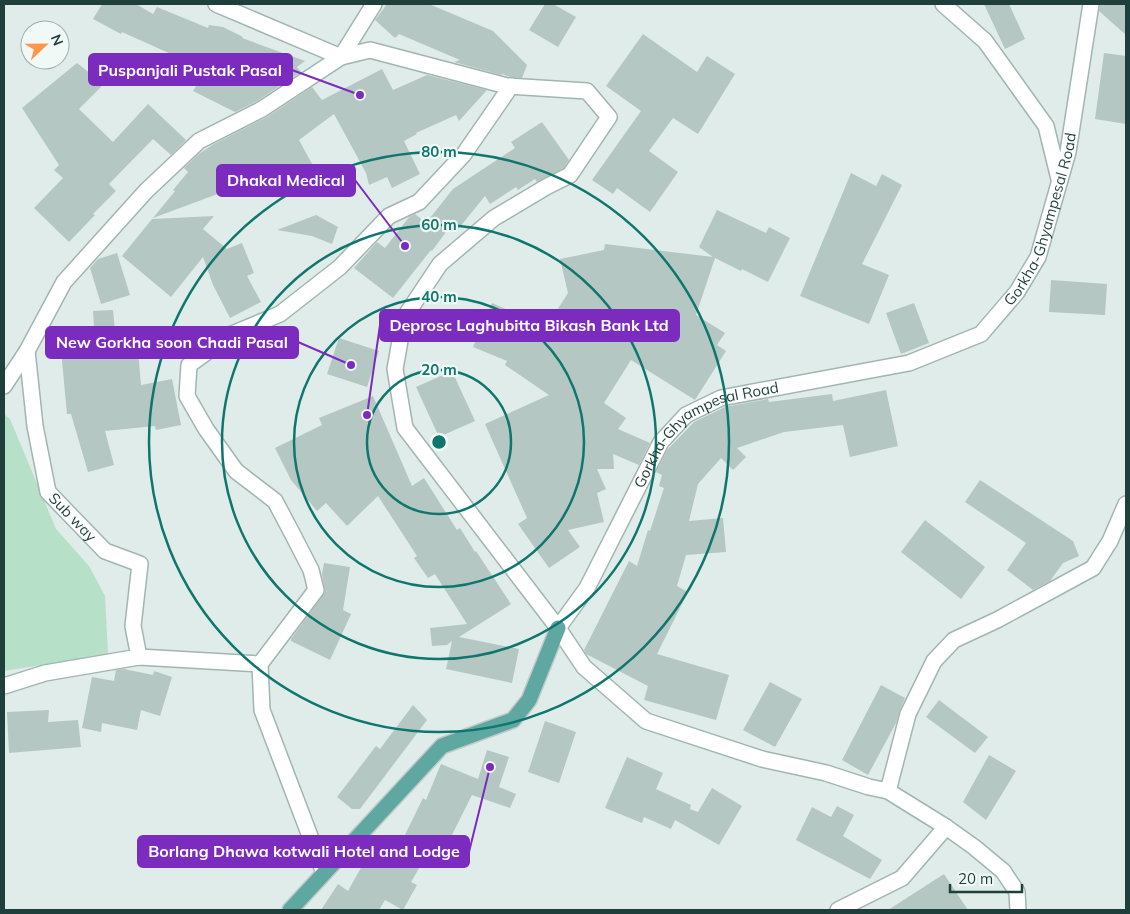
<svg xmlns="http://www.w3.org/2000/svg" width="1130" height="914" font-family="Mulish,sans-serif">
<rect width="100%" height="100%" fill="#e0ece9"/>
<path fill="#b6e0c8" d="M4 414 10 419 56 529 89 566 105 596 108 653 104 655 4 671Z"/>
<path fill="#b5c7c2" d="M102 4H136L153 14 157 7 208 28 209 25 223 27 243 37 242 38 305 61 297 67 301 72 257 101 235 112 193 91 198 83 167 69V61L171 54 122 32 121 34 93 19Z
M387 4H429L493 31 527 65 522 78 510 77 502 74 501 75 454 62 460 60 399 34 395 38 375 20Z
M545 4H553L576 17 558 47 529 30Z
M984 4H1009L1025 39 1005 49Z
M1100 4H1126V35L1099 11Z
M643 34 697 72 707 56 735 74 698 134 673 118 649 151 678 172 650 212 617 188 613 194 592 180 641 111 606 86Z
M1104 53 1126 56V124L1095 119Z
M77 63 104 84 79 109 113 142 148 104 186 140 171 155 153 139 109 184 116 191 93 214 95 215 69 242 34 208 63 178 54 170 59 165 22 108Z
M382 69 393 90 427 75 487 90 459 121 456 115 416 133 417 134 404 141 420 174 392 188 387 177 369 185 366 173 334 114 299 140 323 184 287 193 277 172 153 218 175 191 173 190 188 172 184 168 200 153 214 144 267 117 312 87 322 100Z
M542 122 569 160 564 168 537 182 535 179 518 190 516 187 490 204 485 196 455 233 449 228 432 251 431 250 393 298 354 268 377 242 385 248 409 217 415 214 426 223 453 189 515 148 511 142Z
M851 173 876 186 882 174 902 185 862 264 889 275 869 324 800 296Z
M717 210 766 233 769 227 790 238 768 282 742 269 741 271 715 258 696 315 725 333 717 345 726 351 695 400 631 360 604 403 626 418 618 429 650 443 639 465 613 454 614 469H597L606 489 597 493 604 522 568 530 580 547 549 568 518 524 527 518 485 424 549 395 505 365 507 361 473 347 492 303 533 321 538 315 549 323 568 293 560 259 604 250 605 244 713 257 699 247Z
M316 215 338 227 332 244 312 236 277 230Z
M214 216 203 229 227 249 242 243 254 273 247 276 261 302 230 318 213 285 203 257 171 297 122 256 152 219Z
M117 253 130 295 101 304 90 268 98 259Z
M1051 280 1107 284 1105 315 1049 312Z
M914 303 929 343 901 354 886 313Z
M113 310 117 353 138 351 141 385 172 379 181 425 156 430 155 426 105 431 114 465 88 472 71 414H67L59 329 94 327 93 311Z
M339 338 379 351 367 387 327 374Z
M452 371 475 421 439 437 416 387Z
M886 390 898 446 850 457 843 425 784 432 737 448 746 457 733 470 721 458 698 484 689 521 723 518 726 552 686 555 677 586 688 592 657 654 729 675 716 720 644 700 648 686 586 654 584 650 629 561 637 566 648 530 650 531 664 488 659 486 662 475 656 472 667 450 694 422 725 407 768 399 769 402 832 394 833 401Z
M373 396 412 486 424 478 457 530 460 528 475 552 476 551 511 604 459 637 519 649 512 683 446 669 452 641 447 645 432 646 430 628 467 624 435 574 428 578 414 558 417 556 378 496 347 526 326 503 317 511 291 480 275 448 322 425 319 418Z
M980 480 1073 541 1079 556 1063 563 1050 581 1033 590 1007 570 1026 543 965 502Z
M925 520 985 567 961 599 901 552Z
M324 563 350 567 343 610 351 614 330 660 291 641V639L325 592 322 574Z
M124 669 153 675 154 671 172 677 160 716 141 710 137 730 102 723 101 732 82 728 92 677 114 681 116 670Z
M770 682 802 699 775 747 743 730Z
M881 685 905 698 900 710 896 723 868 775 842 760Z
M939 700 988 737 975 753 926 717Z
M413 705 427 720 360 809H352L337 797 376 746 380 749Z
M49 710 48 722 78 720 81 747 9 753 7 712Z
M545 721 576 732 559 783 528 772Z
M487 750 509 757 499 787 516 794 510 808 472 795 447 845 436 839 411 882 417 885 403 910 385 900 379 910H321L338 884 348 891 367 857 370 859 382 837 399 847 423 798 426 800 441 764 478 779Z
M989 755 1016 771 986 820 963 802Z
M627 757 663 773 656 789 691 805 690 809 698 812 712 788 742 806 719 845 675 820 671 829 644 817 642 823 605 808Z
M837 806 854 815 843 836 882 860 870 879 796 840 812 807 831 817Z
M944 874 968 910H888Z"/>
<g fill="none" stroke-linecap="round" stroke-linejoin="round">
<defs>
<g id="minor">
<path d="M216 4 341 57 370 50 507 86 587 91 609 117 570 175 546 187 494 218 440 264 404 318 395 369 405 428 558 628 584 667 646 721 762 759 826 773 869 787 888 791 908 714 934 661 954 640 997 620 1093 568 1110 541 1126 504"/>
<path d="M943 4 985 41 1046 126 1059 179"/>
<path id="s1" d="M27 351 35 426 48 492 105 551 140 564 133 626 139 657"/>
<path d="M4 386 27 351 64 282 146 191 199 141 262 109 341 57 374 4"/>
<path id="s2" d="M558 628 587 588 661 442 686 415 721 398 909 363 981 334 1017 292 1038 257 1068 152 1091 4"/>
<path d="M4 686 45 673 139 657 260 664"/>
<path d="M888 791 946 827 974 847 1003 871 1017 892 1018 910"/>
<path d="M324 873 262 710 260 664 316 590 311 570 293 535 275 501 236 471 206 429 187 396 189 365 232 334 280 314 340 267 389 216 419 202 464 154 511 86"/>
<path d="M838 910 902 878 946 827"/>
</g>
<path id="major" d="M290 910 442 746 513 720 529 700 558 628"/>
</defs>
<use href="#minor" stroke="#a2b5b1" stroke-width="18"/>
<use href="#major" stroke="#c0c9c8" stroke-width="18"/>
<use href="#minor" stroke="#fff" stroke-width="15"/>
<use href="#major" stroke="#5fa7a1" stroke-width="15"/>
</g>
<g fill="none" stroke="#0f766e" stroke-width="2.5">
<circle cx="439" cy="442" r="72"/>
<circle cx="439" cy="442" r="145"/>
<circle cx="439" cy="442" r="217"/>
<circle cx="439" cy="442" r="290"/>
</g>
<g text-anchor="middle" stroke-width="4.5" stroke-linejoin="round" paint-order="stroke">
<g font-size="15" fill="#1e3f3b" stroke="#f0f9f6">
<text dy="5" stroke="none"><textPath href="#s2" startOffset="690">Gorkha-Ghyampesal Road</textPath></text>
<text dy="5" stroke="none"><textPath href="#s2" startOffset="255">Gorkha-Ghyampesal Road</textPath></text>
<text dy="5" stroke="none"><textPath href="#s1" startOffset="178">Sub way</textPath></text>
</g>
</g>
<circle cx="439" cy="442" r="8" fill="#0f766e" stroke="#f0f9f6" stroke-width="2.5"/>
<g font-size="15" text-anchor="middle" font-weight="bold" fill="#0f766e" stroke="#f0f9f6" stroke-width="4.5" stroke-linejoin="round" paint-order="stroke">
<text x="439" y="157">80 m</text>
<text x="439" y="230">60 m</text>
<text x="439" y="302">40 m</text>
<text x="439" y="375">20 m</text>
</g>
<path fill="none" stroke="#7b2cbf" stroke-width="2" d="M360 95L292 70M405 246L355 180M367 415L380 325M351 365L298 342M490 767L469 852"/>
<g fill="#7b2cbf" stroke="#f0f9f6" stroke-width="2">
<circle cx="360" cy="95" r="5"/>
<circle cx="405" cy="246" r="5"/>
<circle cx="367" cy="415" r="5"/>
<circle cx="351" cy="365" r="5"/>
<circle cx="490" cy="767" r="5"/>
</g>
<g fill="#7b2cbf" stroke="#7b2cbf" stroke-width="2">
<rect x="89" y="54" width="203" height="31" rx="5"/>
<rect x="217" y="165" width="138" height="31" rx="5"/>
<rect x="380" y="310" width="299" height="31" rx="5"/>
<rect x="46" y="327" width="252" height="31" rx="5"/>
<rect x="138" y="836" width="331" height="31" rx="5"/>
</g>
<g font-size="16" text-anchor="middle" font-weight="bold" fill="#fff">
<text x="190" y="76">Puspanjali Pustak Pasal</text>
<text x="286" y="186">Dhakal Medical</text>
<text x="529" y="331">Deprosc Laghubitta Bikash Bank Ltd</text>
<text x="172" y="348">New Gorkha soon Chadi Pasal</text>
<text x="304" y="857">Borlang Dhawa kotwali Hotel and Lodge</text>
</g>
<rect width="1130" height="914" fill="none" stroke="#1e3f3b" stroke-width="10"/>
<g transform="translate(45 45) rotate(68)"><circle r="24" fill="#f0f9f6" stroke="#9cafab"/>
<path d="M0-4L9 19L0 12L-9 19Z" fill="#ff964b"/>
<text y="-8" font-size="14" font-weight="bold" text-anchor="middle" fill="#1e3f3b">N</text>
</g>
<path d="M950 884v8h72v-8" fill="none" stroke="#1e3f3b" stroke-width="2.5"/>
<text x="958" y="884" font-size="15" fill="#1e3f3b" stroke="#f0f9f6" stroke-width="4" paint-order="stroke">20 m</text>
</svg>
